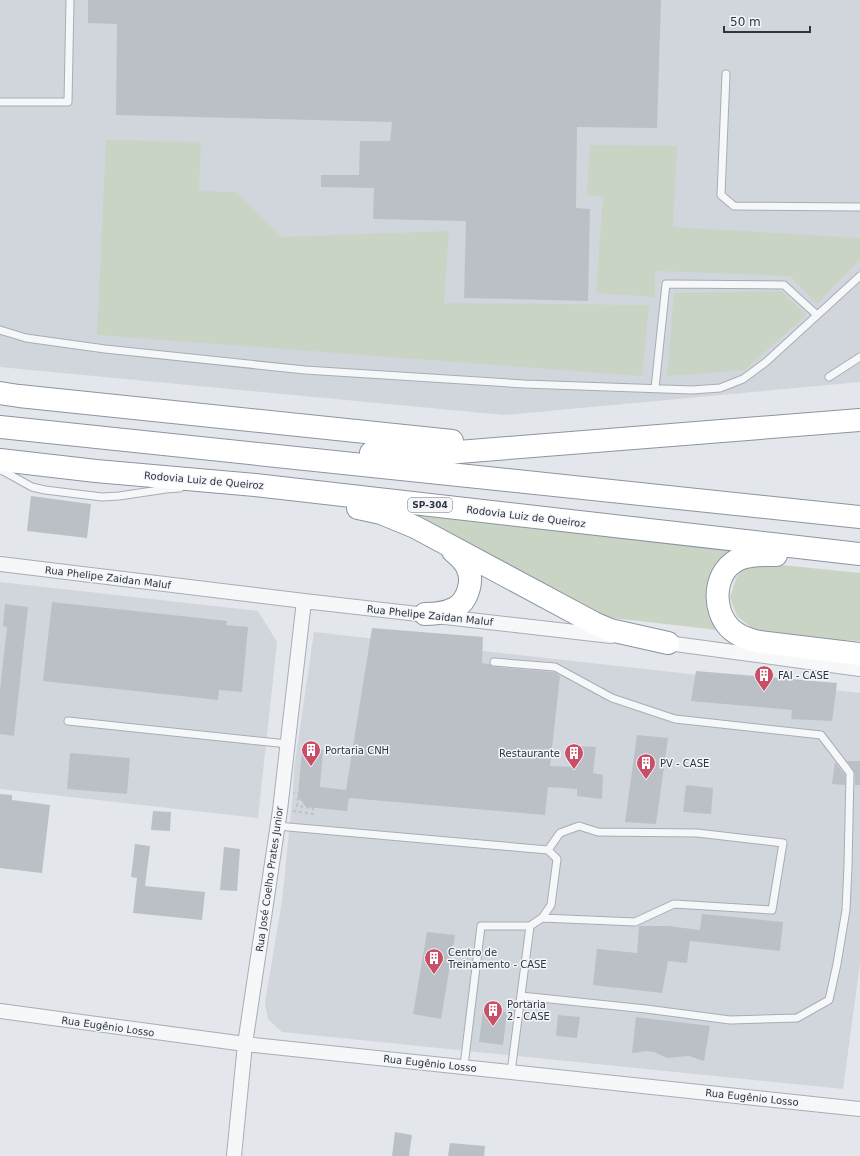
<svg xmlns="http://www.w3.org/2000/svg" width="860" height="1156" font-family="'DejaVu Sans',sans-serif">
<rect width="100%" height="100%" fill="#e3e6eb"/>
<path fill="#d1d6dc" d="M0 0H860V382L504 415 0 367Z
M0 582 258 611 277 642 258 818 0 789Z
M314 632 860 693V963L843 1089 282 1032 268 1019 265 1003 282 901 293 793 294 769Z"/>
<path fill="#c9d4c5" d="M106 140 201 142 199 191 235 192 282 237 449 231 444 303 649 305 642 376 97 335Z
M590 145 677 146 673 227 860 238V259L817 304 790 276 655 271V297L596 293 603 197 587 195Z
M781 291 806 315 745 370 667 376 674 293Z
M402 511 745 552 727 563V631L604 617Z
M761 563 860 573V641L809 638 754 630 737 616 730 598 736 578 743 568Z"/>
<path fill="#bbc0c7" d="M88 0H661L657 128 577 127 576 208 590 209 588 301 464 298 466 221 373 219 374 188 321 187V175H359L360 141H390L392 122 116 115 117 24 88 23Z
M31 496 91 504 87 538 27 531Z
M52 602 227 621 226 625 248 627 242 692 219 690 218 700 43 681Z
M5 604 28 607 14 736 0 734V690L7 627 3 626Z
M372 628 483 637 482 663 489 664 494 667 554 672 560 676 550 766 573 767 575 746 596 747 593 773 603 775 602 799 577 796V789L548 787 545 815 349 798 347 811 306 807 298 797 302 748 323 750 320 787 346 790Z
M696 671 837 683 832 721 791 719 792 710 691 701Z
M637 735 668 738 656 824 625 822Z
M70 753 130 758 127 794 67 789Z
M847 761H860V785H855V773Z
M835 762 845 775V785L832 784Z
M686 785 713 788 711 814 683 812Z
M0 794 12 795V800L50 805 42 873 0 868Z
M153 811 171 812 170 831 151 830Z
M135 844 150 846 145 886 205 892 202 920 133 913 137 878 131 877Z
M224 847 240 849 237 891 220 890Z
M702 914 783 922 780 951 690 941 687 963 668 961 662 993 593 985 597 949 637 953 639 926H668L700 930Z
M427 932 455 935 441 1019 413 1014Z
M483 1009 507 1012 503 1045 479 1042Z
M558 1015 580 1017 577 1038 556 1036Z
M636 1017 710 1026 704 1061 689 1056 667 1058 654 1052 646 1051 632 1053Z
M395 1132 412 1135 409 1156H392Z
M450 1143 485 1146 484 1156H448Z"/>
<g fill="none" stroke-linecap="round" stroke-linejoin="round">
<defs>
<path id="lane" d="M726 74 721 195 734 206 860 207
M0 102H68L70 0
M0 330 26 338 105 349 305 370 524 384 692 390 720 388 743 379 766 362 860 276
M829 377 860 357
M655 388 666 284 784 285 817 315
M0 470 5 472 32 487 45 490 102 497 119 496 166 489 180 488
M494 662 555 667 612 698 675 719 821 735 850 773 848 866 846 910 837 964 829 1000 797 1018 730 1020 646 1009 521 996
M68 721 288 744
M277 826 548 850 557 859 551 905 542 918
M530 926 542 918 635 922 674 904 772 910 783 843 697 833 598 832 579 826 560 833 548 850
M464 1066 481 926H530L511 1072"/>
<path id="street" d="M0 564 304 601 611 636
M660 642 860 669
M0 1011 245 1044 860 1109
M234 1156 245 1044 280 810 304 601"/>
<path id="highway" d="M0 393 19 396 452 441
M0 427 860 517
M371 453H446L860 420
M0 460 96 471 255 485 860 554
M358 508 381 513 415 527 594 623 610 630 668 643
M776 555C764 555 753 554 742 558 713 568 710 611 732 630 740 637 750 640 760 642L860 654
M425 614C434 614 446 613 455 608 468 601 474 580 467 567 464 560 458 556 453 551"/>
</defs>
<use href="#lane" stroke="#a8adb5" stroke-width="9"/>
<use href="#street" stroke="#a8adb5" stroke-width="16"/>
<use href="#highway" stroke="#8b95a1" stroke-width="24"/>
<path stroke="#bdc1c6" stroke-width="2" stroke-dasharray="3 3" stroke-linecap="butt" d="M293 811 313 814V808L297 806 299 793H293"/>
<use href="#lane" stroke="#f6f7f9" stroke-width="7"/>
<use href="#street" stroke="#f6f7f9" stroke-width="14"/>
<use href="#highway" stroke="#fff" stroke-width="22"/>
</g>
<defs>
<symbol id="building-pin" viewBox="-11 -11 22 30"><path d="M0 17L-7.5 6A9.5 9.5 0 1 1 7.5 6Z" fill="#c84f66" stroke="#f3f5f8"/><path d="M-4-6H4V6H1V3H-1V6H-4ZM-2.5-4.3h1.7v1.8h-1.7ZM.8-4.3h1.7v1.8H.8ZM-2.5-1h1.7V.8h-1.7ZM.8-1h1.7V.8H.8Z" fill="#fff"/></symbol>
</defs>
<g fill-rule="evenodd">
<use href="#building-pin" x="753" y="664" width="22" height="30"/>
<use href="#building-pin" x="300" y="739" width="22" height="30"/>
<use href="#building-pin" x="563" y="742" width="22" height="30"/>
<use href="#building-pin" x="635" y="752" width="22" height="30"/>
<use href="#building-pin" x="423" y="947" width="22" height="30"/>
<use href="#building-pin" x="482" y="999" width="22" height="30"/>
</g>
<g text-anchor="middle" stroke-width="3" stroke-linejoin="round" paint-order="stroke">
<rect fill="#f3f5f8" stroke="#686f79" stroke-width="1" x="408" y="498" width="44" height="14" rx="3"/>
<g font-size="9" font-weight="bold" fill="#2c3542">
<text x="430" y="508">SP-304</text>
</g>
<g font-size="10" fill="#2c3542" stroke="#f3f5f8">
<text transform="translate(204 480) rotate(5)" y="4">Rodovia Luiz de Queiroz</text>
<text transform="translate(526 516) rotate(7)" y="4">Rodovia Luiz de Queiroz</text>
<text transform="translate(108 577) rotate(7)" y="4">Rua Phelipe Zaidan Maluf</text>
<text transform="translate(430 615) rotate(6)" y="4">Rua Phelipe Zaidan Maluf</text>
<text transform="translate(269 879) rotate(-82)" y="4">Rua José Coelho Prates Junior</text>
<text transform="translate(108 1026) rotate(8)" y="4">Rua Eugênio Losso</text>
<text transform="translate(430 1063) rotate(6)" y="4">Rua Eugênio Losso</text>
<text transform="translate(752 1097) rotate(6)" y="4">Rua Eugênio Losso</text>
</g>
<g font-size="10" fill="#2c3542" stroke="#f3f5f8" text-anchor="start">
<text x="778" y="679">FAI - CASE</text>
<text x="325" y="754">Portaria CNH</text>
<text x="560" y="757" text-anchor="end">Restaurante</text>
<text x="660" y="767">PV - CASE</text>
<text x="448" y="956">Centro de<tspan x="448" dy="12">Treinamento - CASE</tspan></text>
<text x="507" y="1008">Portaria<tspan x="507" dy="12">2 - CASE</tspan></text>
</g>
</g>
<path d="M724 26v6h86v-6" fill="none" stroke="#2c3542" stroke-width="2"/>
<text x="730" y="26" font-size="12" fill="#2c3542" stroke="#f3f5f8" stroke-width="3" paint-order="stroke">50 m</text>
</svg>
